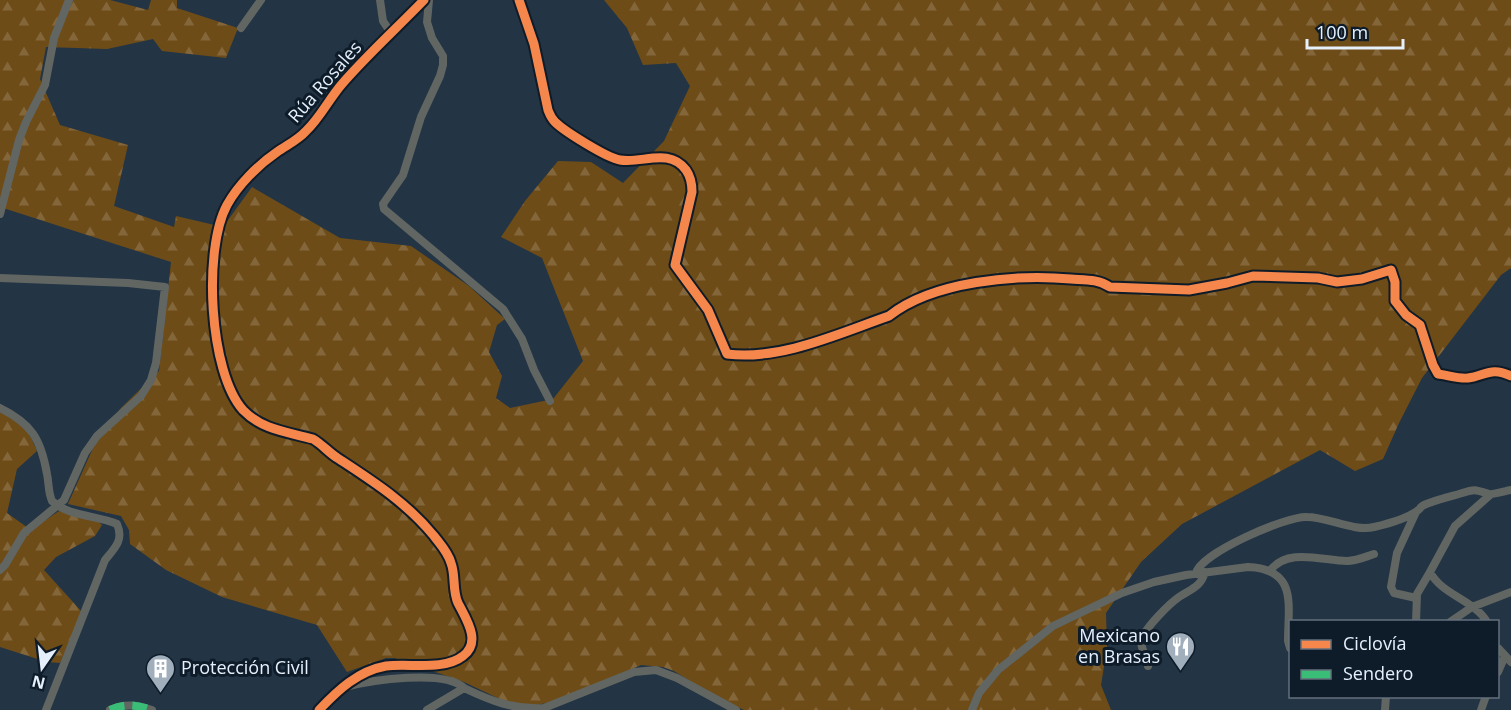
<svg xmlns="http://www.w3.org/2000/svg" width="1511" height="710" font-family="'Open Sans',sans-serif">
<defs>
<pattern id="forest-firs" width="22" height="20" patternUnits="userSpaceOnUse" patternTransform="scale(1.5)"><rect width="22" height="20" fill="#6e4c18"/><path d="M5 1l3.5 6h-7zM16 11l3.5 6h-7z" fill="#83663a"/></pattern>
</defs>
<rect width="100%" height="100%" fill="#233444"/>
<path fill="url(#forest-firs)" d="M0 0H110L148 10 151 0H177V8L238 28 226 58 162 51 153 39 107 49 46 47 40 79 60 125 128 145 114 206 174 227 176 216 223 227 252 187 340 238 411 246 469 286 505 319 497 325 489 352 502 376 496 398 510 408 553 399 583 361 542 258 501 237 525 201 558 161 591 162 623 183 664 141 690 86 676 63 643 65 627 28 604 0H1511V268L1501 275 1422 378 1399 423 1383 459 1355 471 1320 450 1182 524 1141 562 1106 613 1107 648 1101 685 1111 710H744L714 696 674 671 663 667 641 665 558 701 530 706 502 700 464 682 395 658H386L347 672 317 625 222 597 166 570 130 544 129 530 121 516 68 504 93 448 120 409 159 371 171 262 0 207Z
M0 412C22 422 28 429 37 451L17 469 7 513 31 530 59 511 97 520 102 525 95 536 56 557 44 570 82 612 60 663 47 662 0 647Z"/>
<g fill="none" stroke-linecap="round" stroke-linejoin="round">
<path stroke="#616663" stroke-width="8" d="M380 0 383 21 391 33
M429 0 427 22 432 38 443 56V65L440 76 421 117 403 175 383 204 384 209 503 309 522 339 534 370 550 401
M519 0 534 44 548 110C550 115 551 118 555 122 564 131 607 158 620 160 651 166 675 141 692 183
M241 28 261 0
M0 214 19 140 26 122 45 85 54 38 69 0
M0 278 128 283 165 287 156 363 151 380 141 396 97 436 85 453 64 500 24 533 5 565 0 570
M0 408C31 423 41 439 47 474 49 483 48 492 52 501 69 517 97 515 117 524 124 540 115 548 105 560L46 710
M1270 571C1287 547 1323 561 1347 561 1356 561 1365 557 1374 554
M1196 573C1201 553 1286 516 1307 517 1328 517 1354 532 1374 527 1387 524 1406 519 1417 511 1424 506 1417 509 1424 505 1435 500 1448 497 1459 494 1475 489 1474 489 1489 494 1493 495 1505 491 1511 490
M1416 598 1394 593 1391 587 1397 553 1416 512
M1416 622 1417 594 1430 572
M1450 622 1472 607 1511 592
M1487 622C1474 600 1442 595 1430 572L1455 526 1490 495
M1498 648 1511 662
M1148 666C1148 657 1139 648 1142 639 1145 628 1169 604 1179 597 1191 589 1201 587 1205 572
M1498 672 1505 656
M346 687C371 680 445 669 464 688 491 701 514 710 544 708L634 672 656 670 677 678 736 710
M110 710C126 703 136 705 152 710
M319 710C338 690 358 671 386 666 409 663 444 671 463 656 482 642 466 619 458 603 452 590 456 576 451 563 448 552 440 544 434 536 407 503 374 482 339 459 329 453 323 445 313 439 288 432 262 430 243 410 209 372 203 249 227 205 238 185 258 165 277 152 287 145 298 140 306 131 320 118 329 99 342 84 367 55 397 28 424 0
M427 710 464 688
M972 710 979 693 998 670 1053 626 1122 593 1154 582 1186 575 1248 567C1298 569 1288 605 1288 641L1290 648
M1385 710 1386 696
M1481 710 1486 696"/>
<path stroke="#3abd76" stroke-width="8" stroke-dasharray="15 8" stroke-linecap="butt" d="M110 710C126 703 136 705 152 710"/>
<defs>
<path id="cycleway" d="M519 0 534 44 548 110C550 115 551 118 555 122 564 131 607 158 620 160 642 164 669 147 686 170 691 177 692 183 692 192L675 265 708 310 727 354C780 361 840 333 889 316 933 281 1017 274 1071 279 1085 280 1098 279 1110 287L1189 290 1227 283 1253 276 1318 278 1337 282 1362 279 1391 270 1395 282V301L1406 315 1420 325 1433 365 1438 374C1447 375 1459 379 1468 378 1485 376 1491 366 1511 376
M319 710C338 690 358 671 386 666 409 663 444 671 463 656 482 642 466 619 458 603 452 590 456 576 451 563 448 552 440 544 434 536 407 503 374 482 339 459 329 453 323 445 313 439 288 432 262 430 243 410 209 372 203 249 227 205 238 185 258 165 277 152 287 145 298 140 306 131 320 118 329 99 342 84 367 55 397 28 424 0"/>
</defs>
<use href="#cycleway" stroke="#0e1b28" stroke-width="13"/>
<use href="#cycleway" stroke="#f5874c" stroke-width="9"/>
</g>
<defs>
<symbol id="restaurant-pin" viewBox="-11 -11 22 30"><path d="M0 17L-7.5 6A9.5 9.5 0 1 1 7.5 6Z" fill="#a1aebc" stroke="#0e1b28"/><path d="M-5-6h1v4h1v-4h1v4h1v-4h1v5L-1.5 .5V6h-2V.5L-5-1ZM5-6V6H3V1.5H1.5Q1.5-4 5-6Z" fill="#fff"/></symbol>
<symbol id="building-pin" viewBox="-11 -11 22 30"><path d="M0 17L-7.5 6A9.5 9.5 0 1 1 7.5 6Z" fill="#a1aebc" stroke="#0e1b28"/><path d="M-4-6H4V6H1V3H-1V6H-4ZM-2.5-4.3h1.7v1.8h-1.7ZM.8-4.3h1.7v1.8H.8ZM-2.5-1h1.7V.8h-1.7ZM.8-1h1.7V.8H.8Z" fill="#fff"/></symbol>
</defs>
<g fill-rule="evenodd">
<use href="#restaurant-pin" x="1164" y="630" width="33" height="45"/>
<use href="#building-pin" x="144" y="652" width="33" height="45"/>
</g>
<g text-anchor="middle" stroke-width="6" stroke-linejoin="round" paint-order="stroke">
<g font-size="18" fill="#e5f0fc" stroke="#0e1b28">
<text transform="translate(325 82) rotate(-49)" y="6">Rúa Rosales</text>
</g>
<g font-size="18" fill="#e5f0fc" stroke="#0e1b28" text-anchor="end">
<text x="1160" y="642">Mexicano<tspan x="1160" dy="21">en Brasas</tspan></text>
<text x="181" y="674" text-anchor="start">Protección Civil</text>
</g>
</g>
<rect x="1289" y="620" width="210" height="78" fill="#0e1b28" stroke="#64707d" stroke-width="1.5"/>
<rect x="1301" y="640" width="30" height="9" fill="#f5874c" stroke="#64707d" stroke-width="1.5"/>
<text x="1343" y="650" font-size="18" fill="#e5f0fc">Ciclovía</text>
<rect x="1301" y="670" width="30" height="9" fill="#3abd76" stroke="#64707d" stroke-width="1.5"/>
<text x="1343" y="680" font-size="18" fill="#e5f0fc">Sendero</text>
<g transform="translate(42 668) rotate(194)" stroke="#0e1b28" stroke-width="4.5" paint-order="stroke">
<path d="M0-4.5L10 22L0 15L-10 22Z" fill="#e5f0fc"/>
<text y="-9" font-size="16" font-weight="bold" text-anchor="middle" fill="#e5f0fc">N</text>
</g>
<path d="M1307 39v9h96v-9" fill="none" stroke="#e5f0fc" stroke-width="3"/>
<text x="1316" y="39" font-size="18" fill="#e5f0fc" stroke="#0e1b28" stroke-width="4.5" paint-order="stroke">100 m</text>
</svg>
